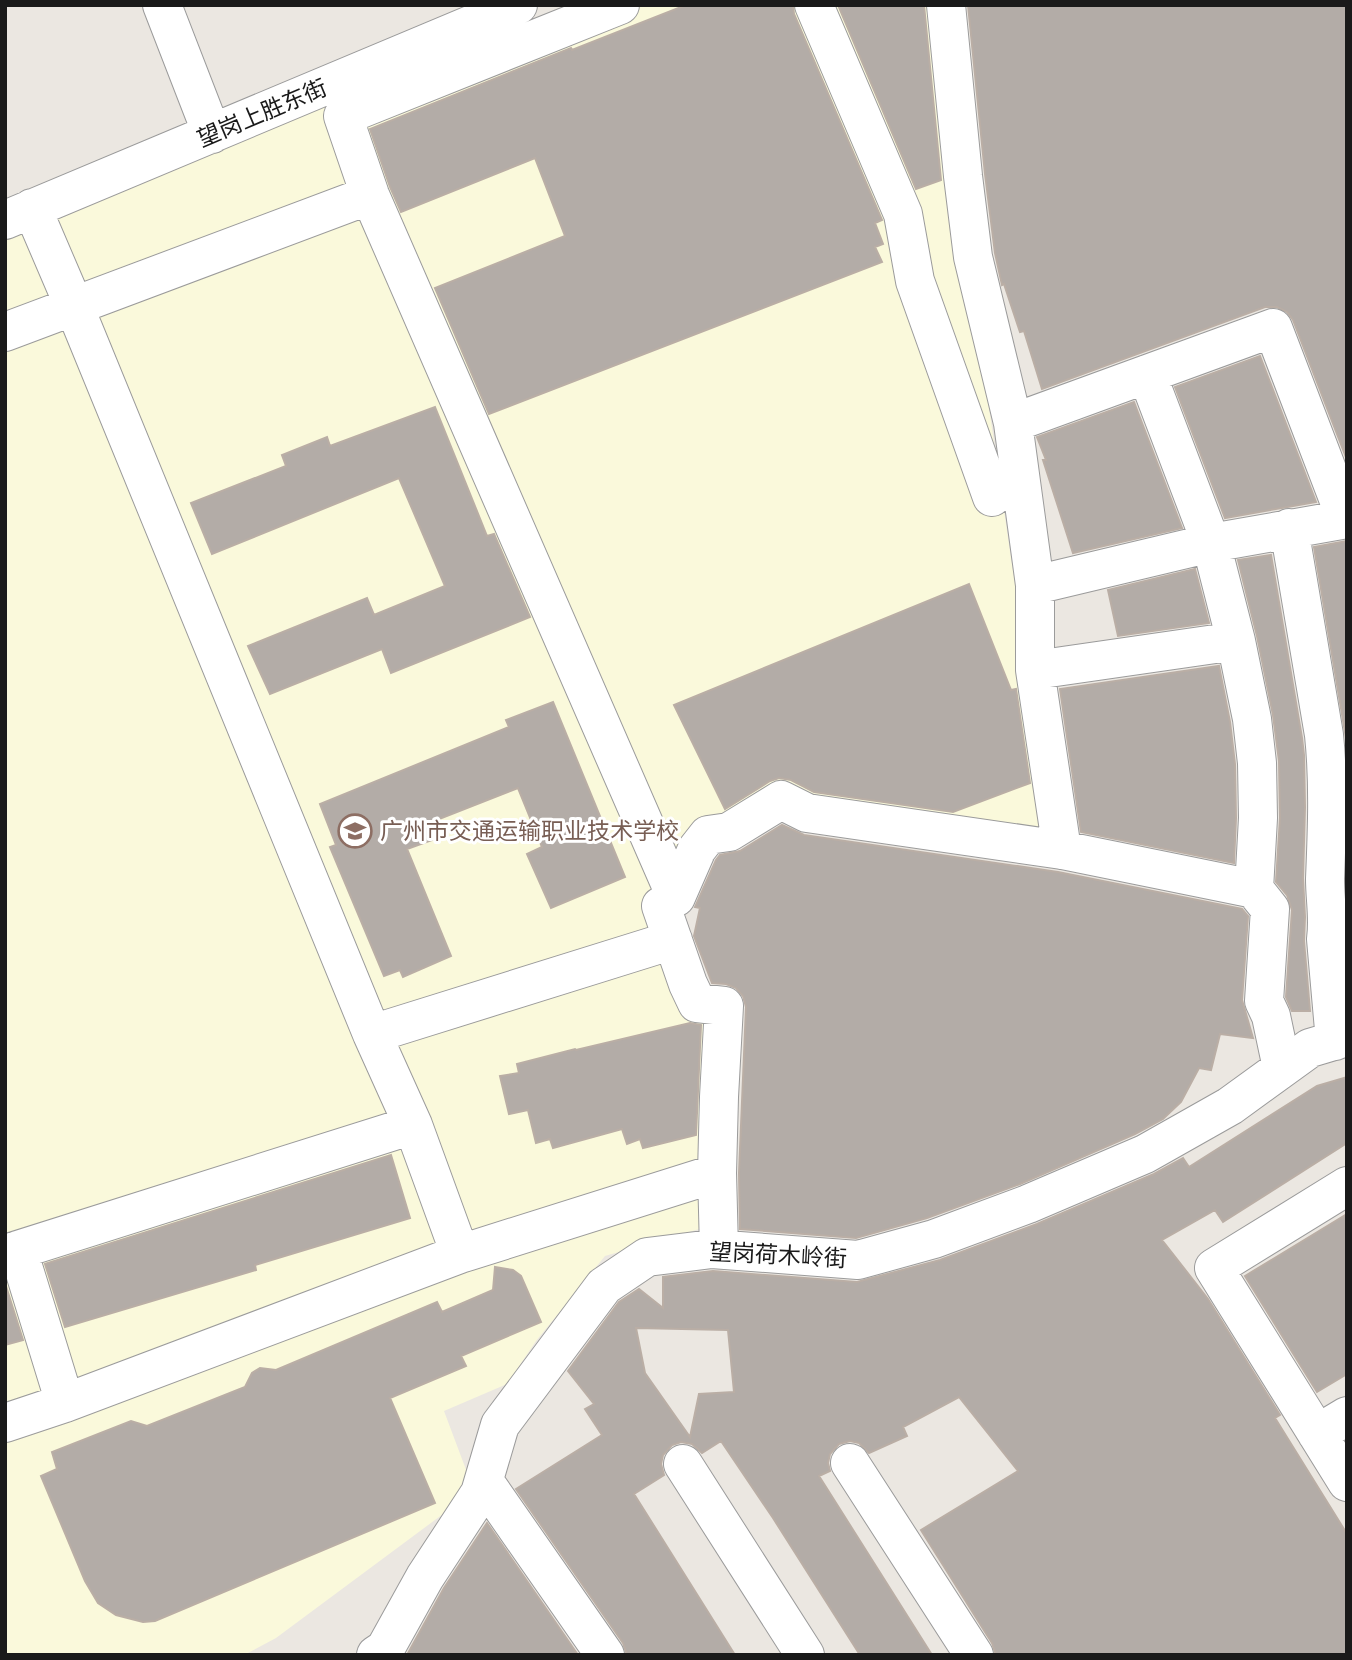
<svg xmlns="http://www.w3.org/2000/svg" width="1352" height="1660" font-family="Arial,'Noto Sans SC',sans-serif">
<rect width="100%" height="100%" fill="#ebe7e1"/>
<path fill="#faf9db" d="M574 5H930L1012 565 1050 784 1057 847 813 803 787 787 652 898 721 1009 703 1228 605 1256 536 1341 507 1384 444 1411 474 1491 276 1638 244 1655H5V237Z"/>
<path fill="#b3aca7" stroke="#baaea5" stroke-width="2" fill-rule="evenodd" d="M686 5H793L794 14 882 220 875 223 883 244 875 247 882 262 489 414 435 288 565 236 535 158 401 212 390 187 370 129 571 48 572 50Z
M838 5H924L941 180 916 189Z
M968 5H1347V460L1293 320 1287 312 1277 307H1265L1042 389 1024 331 1020 332 1004 284 1002 285 995 253 985 174Z
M1260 356 1316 502 1225 518 1175 387Z
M1134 402 1182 528 1073 553 1043 460H1046L1037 437Z
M435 407 487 536 494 534 530 617 391 673 382 649 270 694 248 646 367 598 374 615 445 586 399 478 212 554 191 503 286 466 282 455 327 437 330 446Z
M1347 541V744L1314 547Z
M1271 555 1302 738 1304 755 1305 807 1303 878 1305 917 1304 941 1310 1011H1292L1286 997 1292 910 1287 895 1276 882 1280 818 1279 761 1273 715 1257 636 1238 560Z
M1195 569 1209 623 1118 636 1108 590Z
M969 584 1011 690 1016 689 1030 783 953 812 814 792 791 780 779 778 770 781 725 809 674 705Z
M1219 666 1230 722 1235 764 1236 818 1234 863 1081 832 1060 689Z
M553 702 625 877 551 908 527 854 542 847 518 788 439 819 446 835 407 849 451 956 403 977 400 970 384 976 330 847 336 845 320 804 509 727 506 720Z
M782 825 804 835 1058 872 1242 909 1248 916 1242 1000 1253 1038 1220 1034 1211 1070 1199 1068 1181 1102 1163 1119 1135 1134 1020 1184 927 1218 856 1238 740 1229 739 1173 746 1007 743 996 736 988 726 984 712 983 694 936 700 908 695 907 716 860 720 855 740 851Z
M690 1023 701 1025 696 1135 643 1148 640 1139 627 1144 622 1129 553 1148 550 1139 536 1143 528 1110 509 1114 500 1076 519 1073 517 1064 575 1049 576 1050Z
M1347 1077V1143L1223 1222 1215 1210 1162 1240 1208 1299 1280 1415 1275 1418 1347 1534V1655H996L992 1643 921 1530 1018 1471 959 1397 903 1427 907 1436 869 1453 859 1443 850 1441 839 1444 830 1454 828 1463 830 1471 819 1476 932 1655H860L773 1518 721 1441 702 1453 692 1444 681 1442 672 1445 663 1455 661 1464 664 1475 634 1494 735 1655H627L623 1643 516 1489 602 1435 585 1409 594 1404 568 1371 619 1302 639 1289 663 1308V1277L713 1271 857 1282 940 1260 1037 1224 1154 1174 1183 1158 1189 1167 1317 1086ZM636 1328 728 1330 734 1392 699 1394 690 1437 645 1373Z
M391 1155 410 1218 255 1265 256 1270 65 1327 45 1264Z
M1347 1214V1374L1317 1392 1245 1276Z
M495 1267 513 1270 521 1276 541 1322 461 1356 466 1366 390 1398 435 1503 155 1621 143 1622 116 1615 98 1603 85 1581 41 1476 57 1469 52 1452 131 1421 147 1426 245 1387 252 1373 260 1368 276 1370 437 1302 442 1312 493 1290Z
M5 1283 23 1340 5 1345Z
M487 1523 578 1655H407L444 1588Z"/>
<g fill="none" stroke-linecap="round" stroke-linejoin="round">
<defs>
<path id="minor" d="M162 5 212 134
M620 5 343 116 370 195 676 897
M814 5 903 214 915 281 992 497
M946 5 963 176 973 257 1013 423 1035 585
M32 208 74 306 372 1034
M5 220 518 5
M5 332 370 195
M1013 423 1273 328 1346 519
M1289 528 1324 735C1329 783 1327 831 1325 879 1325 899 1329 919 1326 939L1335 1041
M1035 670 1236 641
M1062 850 1035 670V585L1211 543 1347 519
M1254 889 1270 909 1264 1001 1271 1016 1282 1068
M413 1125 460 1254
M1347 1186 1214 1268 1347 1482
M719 1249 717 1173 719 1097 724 1006 697 1003 688 984 661 906 676 897 697 849 708 835 729 832 781 800 807 813 1062 850 1254 889 1258 818 1257 763 1252 719 1236 641 1211 543 1147 374
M18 1250 65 1403
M5 1254 413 1125 372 1034 673 940
M5 1423 65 1403 460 1254 717 1173
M1317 1434 1347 1416
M850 1463 974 1655
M683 1464 805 1655
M484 1481 605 1655
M376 1655 385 1649 425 1577 480 1493 500 1425 604 1286 647 1257 712 1249 858 1260 934 1239 1028 1204 1145 1154 1230 1106 1310 1048 1347 1037"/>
</defs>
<use href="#minor" stroke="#9b9b9b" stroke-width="40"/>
<use href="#minor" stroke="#fff" stroke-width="38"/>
</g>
<defs>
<symbol id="school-ring" viewBox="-11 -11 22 22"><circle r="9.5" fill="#fff" stroke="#8d6e63" stroke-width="1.5"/><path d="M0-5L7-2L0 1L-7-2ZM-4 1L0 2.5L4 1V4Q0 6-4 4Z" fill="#8d6e63"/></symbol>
</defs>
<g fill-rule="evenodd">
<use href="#school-ring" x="336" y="812" width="38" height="38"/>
</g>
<g text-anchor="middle" stroke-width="6" stroke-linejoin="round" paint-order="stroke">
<g font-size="23" fill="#1a1a1a" stroke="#fff">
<text transform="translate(262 113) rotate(-23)" y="8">望岗上胜东街</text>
<text transform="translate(778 1255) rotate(3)" y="8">望岗荷木岭街</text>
</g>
<g font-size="23" fill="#785e54" stroke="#fff" text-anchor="start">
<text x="380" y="839">广州市交通运输职业技术学校</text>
</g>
</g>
<rect width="1352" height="1660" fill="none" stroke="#1a1a1a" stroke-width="14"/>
</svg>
